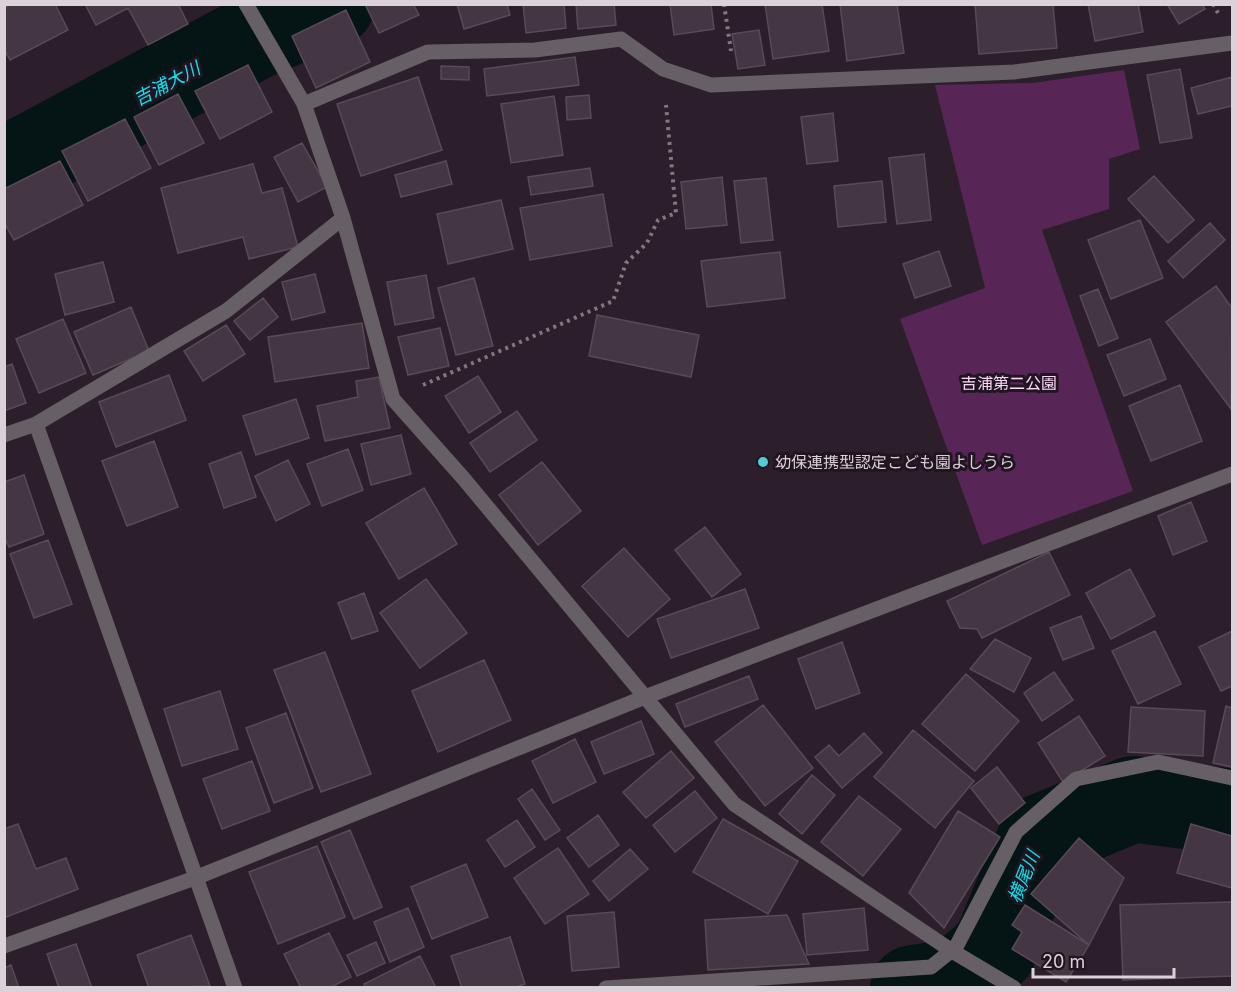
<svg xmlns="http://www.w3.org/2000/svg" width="1237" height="992" font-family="Inter,'Noto Sans JP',sans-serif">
<rect width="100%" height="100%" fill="#2c1f2b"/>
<path fill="#572656" d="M1124 70 1140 149 1109 159V209L1042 230 1133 491 982 545 900 319 985 288 935 85 1033 83Z"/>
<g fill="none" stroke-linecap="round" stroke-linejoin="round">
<path stroke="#051415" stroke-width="86" d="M4 171 256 36 332 4
M913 988 956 982 994 950 1041 837 1133 799 1232 812"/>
</g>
<path fill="#443643" stroke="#594a58" stroke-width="1.5" d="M11 4H55L68 30 10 60 4 49V8Z
M85 4H178L188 24 148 45 128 8 96 25Z
M365 4H413L419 15 379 33Z
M457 4H507L510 15 464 29Z
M523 4H564L566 28 526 33Z
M576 4H614L616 25 578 29Z
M670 4H711L714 29 674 35Z
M765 4H822L829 51 773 59Z
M840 4H897L904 53 847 61Z
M975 4H1053L1057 48 979 54Z
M1088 4H1138L1143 32 1095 41Z
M1167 4H1202L1205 9 1179 24Z
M346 10 370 62 316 88 292 36Z
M759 30 765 65 738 69 732 34Z
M575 57 579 85 487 96 484 69Z
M248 65 272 112 220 139 195 91Z
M441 66 469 67V80L441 79Z
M1180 69 1192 138 1160 143 1147 75Z
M418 77 442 150 361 176 337 104Z
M1232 77V106L1198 114 1191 88Z
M178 94 204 143 159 165 134 117Z
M589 95 591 118 567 120 566 97Z
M554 96 563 155 511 163 501 104Z
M833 113 838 161 807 164 801 117Z
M125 119 151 168 88 201 62 151Z
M302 143 327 187 298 202 274 157Z
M924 154 931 220 897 224 889 158Z
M60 161 83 205 14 240 4 222V189Z
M446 161 452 184 401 197 395 175Z
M253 164 262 193 282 188 298 247 249 259 243 237 178 253 161 188Z
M590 168 593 186 531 195 528 177Z
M1154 176 1194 220 1168 243 1128 199Z
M722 177 727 225 686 229 681 182Z
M766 178 773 240 741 243 734 181Z
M882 181 886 222 838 227 834 186Z
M603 194 612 246 530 260 520 208Z
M501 200 513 249 448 264 437 214Z
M1140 220 1163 278 1111 299 1088 240Z
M1210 223 1225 240 1183 278 1168 261Z
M939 251 951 286 915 298 903 264Z
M780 252 785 298 707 307 701 261Z
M103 262 114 302 65 315 55 274Z
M315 274 325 312 292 320 282 282Z
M426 275 434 318 395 325 387 282Z
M474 278 493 346 456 355 438 288Z
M1216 286 1232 308 1231 409 1166 322Z
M1098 289 1118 338 1099 346 1080 296Z
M263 298 278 317 250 340 234 321Z
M131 307 149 351 93 375 74 332Z
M597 315 699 335 691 377 589 356Z
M63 319 86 373 39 393 16 339Z
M362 323 369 368 275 382 268 337Z
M226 325 245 354 203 381 184 351Z
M440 328 449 366 408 375 398 337Z
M1150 339 1166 379 1124 396 1107 355Z
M12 364 26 403 4 411V367Z
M169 375 186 420 116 447 99 402Z
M478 376 501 412 469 433 445 396Z
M379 377 390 428 325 441 317 406 358 397 356 381Z
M1180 385 1202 441 1151 461 1129 406Z
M296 399 309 438 256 455 243 416Z
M517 411 537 440 490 472 470 443Z
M401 435 411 474 371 485 361 444Z
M154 441 178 507 127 526 102 461Z
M348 449 363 490 322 506 307 464Z
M241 452 256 497 224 508 209 464Z
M288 460 310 504 276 521 255 476Z
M542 462 581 511 538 545 499 495Z
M24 475 44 534 9 547 4 536V482Z
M424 488 457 544 399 579 366 523Z
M1191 502 1207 541 1173 555 1158 516Z
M705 527 741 574 712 597 675 550Z
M48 540 72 604 34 618 10 554Z
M624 548 670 599 628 637 582 586Z
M1049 552 1070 595 982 638 977 629 960 628 947 601Z
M1130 569 1155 616 1111 639 1086 593Z
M426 579 467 633 420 668 380 613Z
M745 589 759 628 671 658 657 619Z
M364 593 378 631 352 639 338 603Z
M1081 616 1094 648 1063 660 1050 628Z
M1155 631 1181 684 1138 704 1112 651Z
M1232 631V686L1221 691 1199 647Z
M995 639 1031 658 1014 692 970 669Z
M842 642 860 693 816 709 798 659Z
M325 652 371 774 321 792 274 670Z
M484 660 511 720 438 752 412 691Z
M1054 672 1073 700 1042 721 1024 693Z
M966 674 1019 721 975 771 922 724Z
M749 676 758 699 685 727 676 704Z
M220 691 238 749 182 766 164 709Z
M763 705 813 768 765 806 715 742Z
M1226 706 1232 708V767L1213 763Z
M1131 707 1205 711 1203 756 1128 752Z
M286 713 313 788 274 803 246 728Z
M1079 716 1105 756 1063 782 1038 743Z
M641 721 654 754 604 774 591 742Z
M913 730 974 781 935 828 874 777Z
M864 733 882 753 842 788 815 757 829 745 839 756Z
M575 739 596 782 553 803 532 761Z
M671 751 694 778 646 818 623 792Z
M252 761 270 811 222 829 203 779Z
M997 767 1025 803 999 824 971 788Z
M812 775 835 795 802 834 779 814Z
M532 789 560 830 545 840 518 799Z
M695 791 717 818 675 852 653 825Z
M859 796 901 829 863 876 821 842Z
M958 811 1000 837 944 928 909 893Z
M598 815 619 845 589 867 567 838Z
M723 819 798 861 768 914 693 872Z
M517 820 535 847 505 867 487 840Z
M18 824 36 869 66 858 78 889 4 918V829Z
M1191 824 1232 836V888L1177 873Z
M350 830 382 907 354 919 321 842Z
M1079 838 1124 878 1089 945 1031 894Z
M317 846 345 917 278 944 249 872Z
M558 848 589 894 545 924 514 878Z
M630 849 648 869 609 901 593 881Z
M466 864 488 917 432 939 411 887Z
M1232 902V976L1123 980 1120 905Z
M1025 905 1089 945 1066 982 1012 949 1022 932 1012 925Z
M408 908 424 947 390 962 374 922Z
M864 908 868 950 807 955 803 914Z
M614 912 619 967 572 971 567 916Z
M787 915 809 964 708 970 705 920Z
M329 933 351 977 329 988H301L284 954Z
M191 935 210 986 149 988 137 955Z
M510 937 525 984 513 988H462L451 956Z
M376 942 385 963 357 976 347 955Z
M76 944 92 988H59L47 954Z
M420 956 436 988H366L364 984Z
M11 965 19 988H4V968Z"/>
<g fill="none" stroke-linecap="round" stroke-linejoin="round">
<path stroke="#827781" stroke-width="4" stroke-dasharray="3 4.5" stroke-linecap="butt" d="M724 4 731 51
M1213 4 1218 13
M423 385 613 301 626 263 647 243 658 220 676 213 666 105"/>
<path stroke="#675f66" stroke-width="15" d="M304 104 428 52 535 50 621 39 663 69 711 85 1014 72 1232 43
M343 218 393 399 464 479 734 804 952 951 1014 988
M36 424 235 988
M4 435 36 424 226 311 343 218 304 104 246 4
M4 946 195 878 645 697 1232 474
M606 988 931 967 956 947 1016 832 1076 779 1158 762 1232 778"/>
</g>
<circle fill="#51ccd3" stroke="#221522" stroke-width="2" cx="763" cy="462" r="6"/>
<g text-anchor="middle" stroke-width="6" stroke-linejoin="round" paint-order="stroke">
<g font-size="16" fill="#f9d7f7" stroke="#221522">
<text x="1009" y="389">吉浦第二公園</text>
</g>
<g font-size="16" fill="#dad1d9" stroke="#221522" text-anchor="start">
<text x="775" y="468">幼保連携型認定こども園よしうら</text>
</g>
<g font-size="18" font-style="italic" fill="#07e5f0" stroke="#221522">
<text transform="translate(167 84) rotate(-28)" y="6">吉浦大川</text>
<text transform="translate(1024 877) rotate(-68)" y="6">横尾川</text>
</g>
</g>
<rect width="1237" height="992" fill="none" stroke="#dad1d9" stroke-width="12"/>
<path d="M1033 968v9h141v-9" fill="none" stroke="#dad1d9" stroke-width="3"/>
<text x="1042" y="968" font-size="18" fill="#dad1d9" stroke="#221522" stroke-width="4.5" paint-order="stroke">20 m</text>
</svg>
